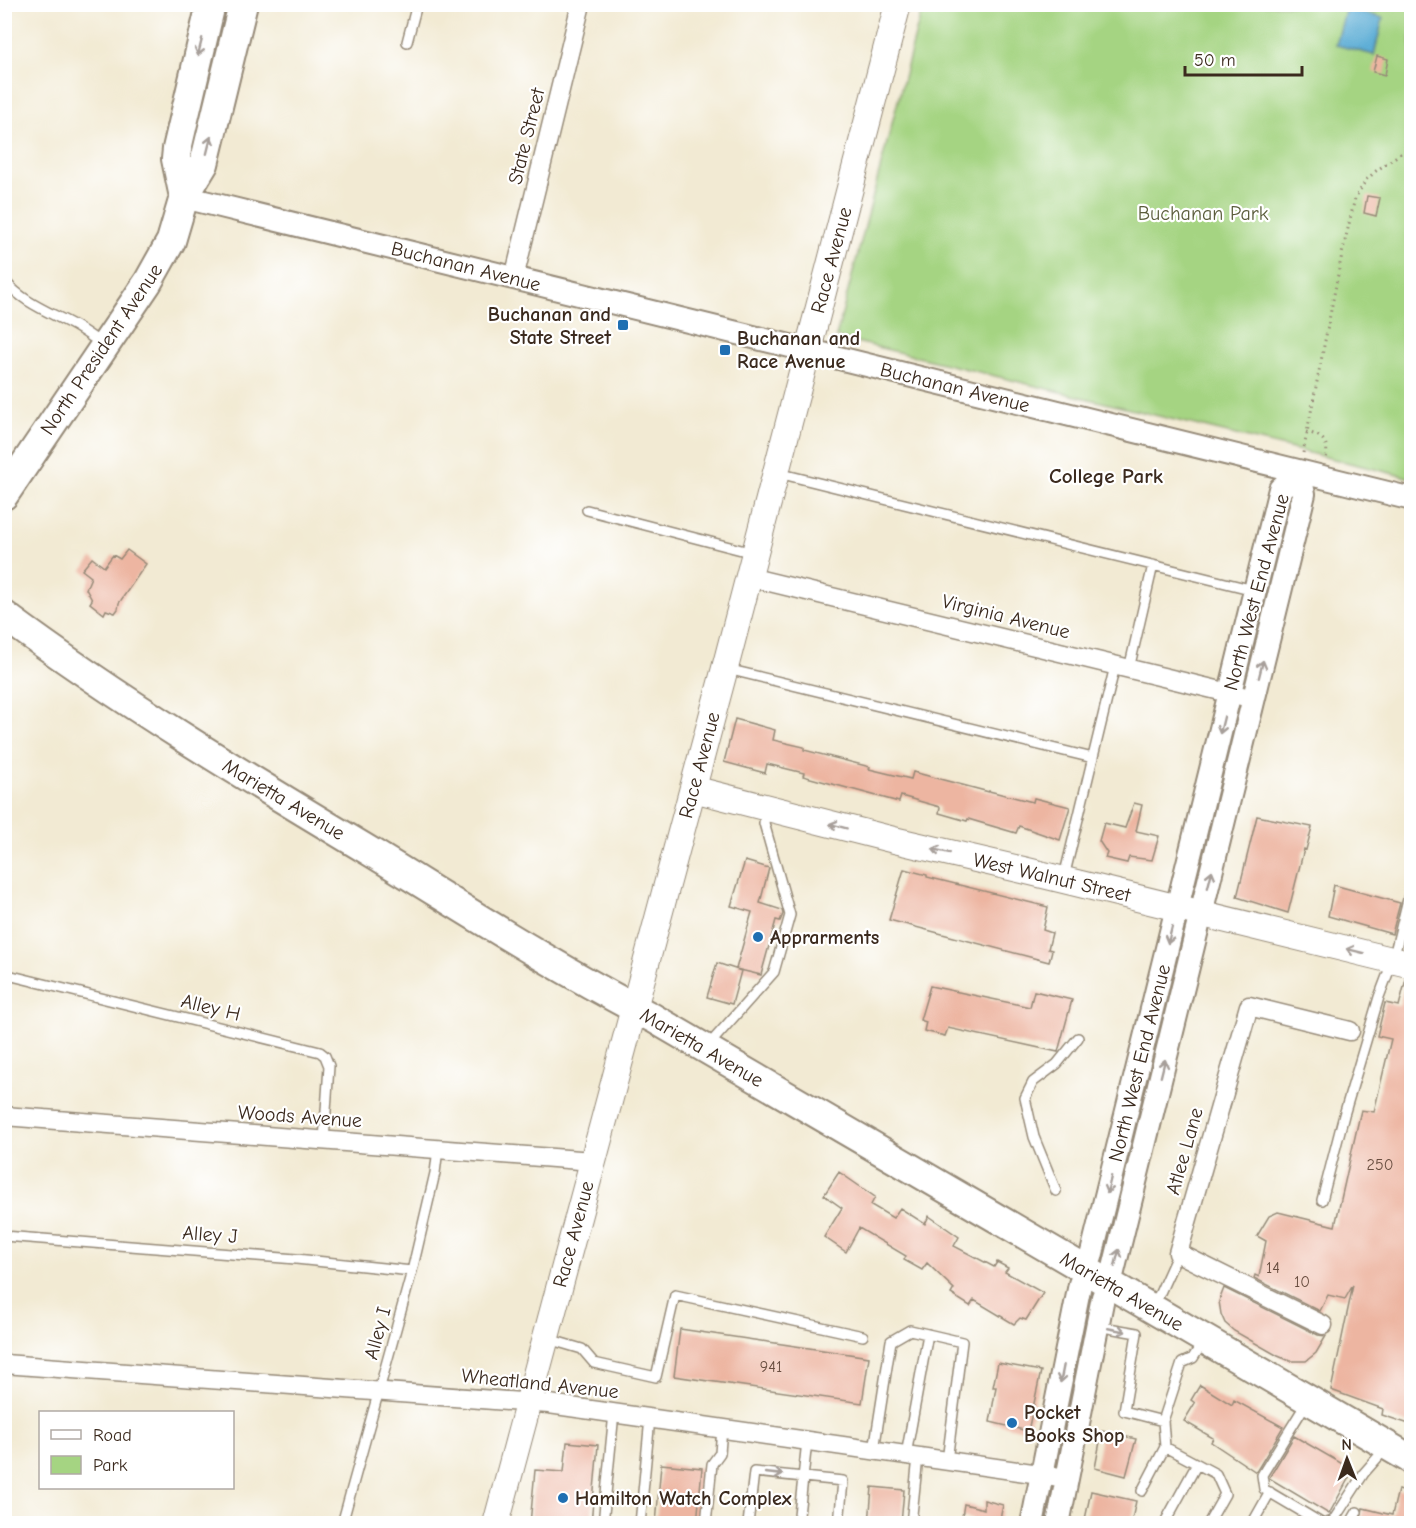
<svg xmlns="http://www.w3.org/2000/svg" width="1416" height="1528" font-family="'Comic Neue',sans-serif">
<rect width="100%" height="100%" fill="#fff"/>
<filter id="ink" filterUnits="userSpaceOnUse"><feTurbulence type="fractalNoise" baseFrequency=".0167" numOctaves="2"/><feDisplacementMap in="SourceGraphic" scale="12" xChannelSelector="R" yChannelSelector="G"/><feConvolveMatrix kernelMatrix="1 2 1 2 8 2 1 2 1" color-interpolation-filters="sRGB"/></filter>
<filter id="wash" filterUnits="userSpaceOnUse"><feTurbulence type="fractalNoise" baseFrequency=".008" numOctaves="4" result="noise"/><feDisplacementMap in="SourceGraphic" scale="24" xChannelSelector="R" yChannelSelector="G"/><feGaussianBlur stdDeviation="1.35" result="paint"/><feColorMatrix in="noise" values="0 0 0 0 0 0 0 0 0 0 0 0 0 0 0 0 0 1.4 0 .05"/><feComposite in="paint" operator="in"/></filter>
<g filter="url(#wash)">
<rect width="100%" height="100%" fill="#f2ead3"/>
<path fill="#a5d482" stroke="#707f50" stroke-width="1.5" d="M923 5H1411V478L836 337Z"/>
<path fill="#59abd4" stroke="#4a6a79" stroke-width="1.5" d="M1346 8 1383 18 1374 55 1336 45Z"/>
<g id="blocks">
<path fill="#edb5a1" d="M1377 56 1388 59 1385 75 1373 72Z
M1367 196 1380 198 1376 216 1364 213Z
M127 550 146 564 119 603 118 609 115 613 106 610 104 614 90 603 92 600 86 589 91 577 82 570 92 558 104 567 113 555 120 559Z
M735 719 775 730 773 740 804 747V750L870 767 869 769 911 779 913 772 989 792V791L1033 802 1034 798 1070 807 1060 840 1019 826 1016 833 968 819 967 821 939 813 940 807 901 796 899 802 803 776 804 773 767 764 765 773 724 762Z
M1134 803 1142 805 1136 831 1159 836 1152 860 1129 857 1127 863 1105 858 1107 853 1099 841 1104 823 1125 828Z
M1257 816 1312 827 1306 850 1304 849 1288 913 1237 897Z
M745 861 769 868 760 903 782 910 783 914 780 921 776 920 761 975 736 969 752 912 731 906Z
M904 869 927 875V877L1048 907 1043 930 1052 933 1048 949 1052 950 1049 962 889 920Z
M1334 885 1400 903 1392 934 1328 916Z
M717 963 741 971 732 1004 707 997Z
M1406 979 1412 980V1425L1382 1415 1383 1409 1331 1390 1353 1285 1345 1299 1328 1295 1320 1311 1254 1278 1255 1275 1259 1277 1266 1241 1257 1236 1269 1216 1278 1212 1335 1226 1361 1110 1374 1112 1391 1039 1377 1036 1385 1003 1399 1006Z
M930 986 1030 1007 1034 991 1072 1000 1058 1052 948 1028 945 1036 924 1031 926 1022 920 1020Z
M839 1172 875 1197 871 1205 893 1218 900 1208 925 1224 929 1216 959 1237 954 1246 994 1267 997 1262 1008 1268 1005 1272 1043 1293 1026 1320 1020 1318 1014 1324 974 1300 970 1306 951 1294 954 1289 927 1263 922 1270 904 1260 906 1256 859 1228 846 1252 824 1237 842 1208 824 1195Z
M1224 1288 1318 1335 1326 1336 1316 1353 1306 1361H1290L1278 1356 1234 1331 1225 1323 1221 1314 1219 1301Z
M680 1329 869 1357 862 1403 674 1376Z
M998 1363 1041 1371 1028 1431 990 1422 996 1387H993Z
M1200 1385 1232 1405 1234 1400 1283 1427 1256 1472 1211 1442 1213 1438 1184 1421 1195 1403 1191 1400Z
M1102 1431 1136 1439 1126 1476 1095 1468Z
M1294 1436 1353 1470 1329 1514 1269 1478Z
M567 1442 598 1445 591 1524H530L535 1470 564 1472Z
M661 1464 702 1468 697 1524H656Z
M872 1487 904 1490 901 1524H869Z
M1398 1490 1412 1493V1524H1360L1363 1508 1392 1515Z
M1091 1491 1136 1501 1131 1524H1084Z
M984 1500 1003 1505 999 1524H978L979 1521 962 1517 964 1504 984 1509Z"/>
</g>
</g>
<g filter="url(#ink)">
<use href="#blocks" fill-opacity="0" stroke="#968a78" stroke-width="1.5"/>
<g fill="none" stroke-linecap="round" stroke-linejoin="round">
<defs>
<path id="service" d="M407 42 417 4
M4 280C23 303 50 312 75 326 84 331 93 338 102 344
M778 473 1254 590
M587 510 753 553
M727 669 1093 758
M1129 669 1153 565
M1064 877 1115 666
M4 974 320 1052 325 1056 329 1066 324 1141
M707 1047 774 972 790 915 764 823 766 811
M1056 1191 1034 1137 1025 1098 1033 1082 1057 1064 1078 1038
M1322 1200 1344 1115 1379 997 1393 960 1412 883
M4 1236 296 1259 412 1271
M1150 1305 1159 1295 1178 1253
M1097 1326 1137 1333 1124 1411 1163 1421 1182 1363 1193 1358 1203 1342
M548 1339 582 1349 594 1363 656 1377 675 1295 863 1336
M1307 1402 1262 1475 1264 1489 1323 1524
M1165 1447 1216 1474 1225 1494 1208 1524
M874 1450 891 1341 910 1330 962 1342 947 1461
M906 1455 928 1334
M1142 1491 1165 1447 1163 1421
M342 1524 412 1271 435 1173 438 1149
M603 1524 614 1413
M640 1524 650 1418
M706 1524 712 1464 720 1453 722 1428
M748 1524 754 1472 843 1481 839 1524
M798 1524 807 1441
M911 1524 918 1457
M1164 1524 1197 1464
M1252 1524 1270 1492
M1324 1524 1333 1521 1364 1473 1386 1448
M1350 1524 1357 1512"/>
<path id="minor" d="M514 278 581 4
M749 577 1254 699
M4 1116 593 1161
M1323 1325 1178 1253 1249 1006 1350 1031
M4 1364 549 1404 1067 1478"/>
<path id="tertiary" d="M184 197 1412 499
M1032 1524 1080 1284 1091 1257 1280 489 1299 472
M1058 1524 1103 1297 1113 1272 1304 494 1299 472"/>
<path id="secondary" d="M693 789 894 840 1023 870 1412 965
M496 1524 725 668 898 4"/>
<path id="primary" d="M184 197 176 159 177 149 211 4
M4 495 148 282 171 241 184 197 204 164 243 4
M4 615C121 702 246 777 371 852 464 909 556 968 653 1018L1412 1460"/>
</defs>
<use href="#service" stroke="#968a78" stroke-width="12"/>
<use href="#minor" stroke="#968a78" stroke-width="21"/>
<use href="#tertiary" stroke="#968a78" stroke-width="26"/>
<use href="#secondary" stroke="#968a78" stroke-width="28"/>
<use href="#primary" stroke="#968a78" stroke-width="32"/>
<path stroke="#968a78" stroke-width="3" stroke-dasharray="1.5 4.5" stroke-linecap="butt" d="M1306 432C1323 436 1329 441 1326 459
M1303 453 1342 254 1355 198 1367 179 1376 171 1412 145"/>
<use href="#service" stroke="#fff" stroke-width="9"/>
<use href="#minor" stroke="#fff" stroke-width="18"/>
<use href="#tertiary" stroke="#fff" stroke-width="22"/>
<use href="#secondary" stroke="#fff" stroke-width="26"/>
<use href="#primary" stroke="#fff" stroke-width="28"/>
</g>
<defs><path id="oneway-shaft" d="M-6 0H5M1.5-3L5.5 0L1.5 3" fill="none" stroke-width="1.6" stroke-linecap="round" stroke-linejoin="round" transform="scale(1.5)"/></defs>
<g stroke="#a79f9a">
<use href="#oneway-shaft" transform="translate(200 47) rotate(104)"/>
<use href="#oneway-shaft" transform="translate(209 145) rotate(-76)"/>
<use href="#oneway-shaft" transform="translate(1261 669) rotate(-76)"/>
<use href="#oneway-shaft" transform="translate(1222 725) rotate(104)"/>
<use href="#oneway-shaft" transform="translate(838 826) rotate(-165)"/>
<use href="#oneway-shaft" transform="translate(941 851) rotate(-167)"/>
<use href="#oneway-shaft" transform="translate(1210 879) rotate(-76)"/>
<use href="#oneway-shaft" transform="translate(1170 935) rotate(104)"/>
<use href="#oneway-shaft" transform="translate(1355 951) rotate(-166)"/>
<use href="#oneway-shaft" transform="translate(1163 1068) rotate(-76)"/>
<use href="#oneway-shaft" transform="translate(1109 1185) rotate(104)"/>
<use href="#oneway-shaft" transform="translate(1117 1258) rotate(-76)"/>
<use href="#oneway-shaft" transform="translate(1117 1330) rotate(11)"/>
<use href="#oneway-shaft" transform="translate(1062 1374) rotate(101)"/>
<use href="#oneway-shaft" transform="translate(774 1474) rotate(6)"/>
</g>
</g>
<g fill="#1f6fb2" stroke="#fff" stroke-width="2">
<rect x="617" y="319" width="12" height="12" rx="3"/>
<rect x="719" y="344" width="12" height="12" rx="3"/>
<circle cx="758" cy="937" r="6"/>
<circle cx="1012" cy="1423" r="6"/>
<circle cx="563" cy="1498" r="6"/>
</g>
<g text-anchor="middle" stroke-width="4.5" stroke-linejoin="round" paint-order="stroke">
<g font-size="16" fill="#684d3f">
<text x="1380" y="1170">250</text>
<text x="1273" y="1273">14</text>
<text x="1302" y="1287">10</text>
<text x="771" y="1372">941</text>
</g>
<g font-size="20" fill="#3b2a1e" stroke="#fff">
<text transform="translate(526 136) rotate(-76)" y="7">State Street</text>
<text transform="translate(831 260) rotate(-75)" y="7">Race Avenue</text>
<text transform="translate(466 266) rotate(14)" y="7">Buchanan Avenue</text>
<text transform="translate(101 349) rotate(-56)" y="7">North President Avenue</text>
<text transform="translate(955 387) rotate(14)" y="7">Buchanan Avenue</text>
<text transform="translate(1256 592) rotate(-75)" y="7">North West End Avenue</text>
<text transform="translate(1006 616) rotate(14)" y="7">Virginia Avenue</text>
<text transform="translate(699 765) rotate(-75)" y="7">Race Avenue</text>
<text transform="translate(284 799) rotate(31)" y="7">Marietta Avenue</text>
<text transform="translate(1052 877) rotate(13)" y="7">West Walnut Street</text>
<text transform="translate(211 1007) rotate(14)" y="7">Alley H</text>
<text transform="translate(702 1047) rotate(30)" y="7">Marietta Avenue</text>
<text transform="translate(1139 1063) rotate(-76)" y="7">North West End Avenue</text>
<text transform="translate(300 1116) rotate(4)" y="7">Woods Avenue</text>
<text transform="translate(1184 1151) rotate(-74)" y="7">Atlee Lane</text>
<text transform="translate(210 1234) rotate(4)" y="7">Alley J</text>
<text transform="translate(573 1234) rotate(-75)" y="7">Race Avenue</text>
<text transform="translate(1122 1291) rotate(30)" y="7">Marietta Avenue</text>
<text transform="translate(377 1333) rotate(-75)" y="7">Alley I</text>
<text transform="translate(540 1383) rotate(6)" y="7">Wheatland Avenue</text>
</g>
<g font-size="20" fill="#5b5d3c" stroke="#fff">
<text x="1203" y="220">Buchanan Park</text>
</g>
<g font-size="20" font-weight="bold" fill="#3b2a1e" stroke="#fff" text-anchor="start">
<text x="611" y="321" text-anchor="end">Buchanan and<tspan x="611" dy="23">State Street</tspan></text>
<text x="737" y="345">Buchanan and<tspan x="737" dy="23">Race Avenue</tspan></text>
<text x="770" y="944">Apprarments</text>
<text x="1024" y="1419">Pocket<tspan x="1024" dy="23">Books Shop</tspan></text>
<text x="575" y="1505">Hamilton Watch Complex</text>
</g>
<g font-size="21" font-weight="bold" fill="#3b2a1e" stroke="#fff">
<text x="1106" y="483">College Park</text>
</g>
</g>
<rect width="1416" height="1528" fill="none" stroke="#fff" stroke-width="24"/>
<rect x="39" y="1411" width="195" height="78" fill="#ffffff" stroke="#b1aaa5" stroke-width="1.5"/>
<rect x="51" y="1430" width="30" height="9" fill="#ffffff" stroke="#b1aaa5" stroke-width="1.5"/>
<text x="93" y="1441" font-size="18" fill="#3b2a1e">Road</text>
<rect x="51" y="1456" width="30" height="18" fill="#a5d482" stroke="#b1aaa5" stroke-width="1.5"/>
<text x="93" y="1471" font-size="18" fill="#3b2a1e">Park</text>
<g transform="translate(1347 1459) rotate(359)" stroke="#ffffff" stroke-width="4.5" paint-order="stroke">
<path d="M0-4.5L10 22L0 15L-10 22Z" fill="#3b2a1e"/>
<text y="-9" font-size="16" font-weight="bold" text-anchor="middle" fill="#3b2a1e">N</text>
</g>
<path d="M1185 66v9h117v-9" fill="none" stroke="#3b2a1e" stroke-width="3"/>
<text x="1194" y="66" font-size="18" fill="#3b2a1e" stroke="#ffffff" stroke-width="4.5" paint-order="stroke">50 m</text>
</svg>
